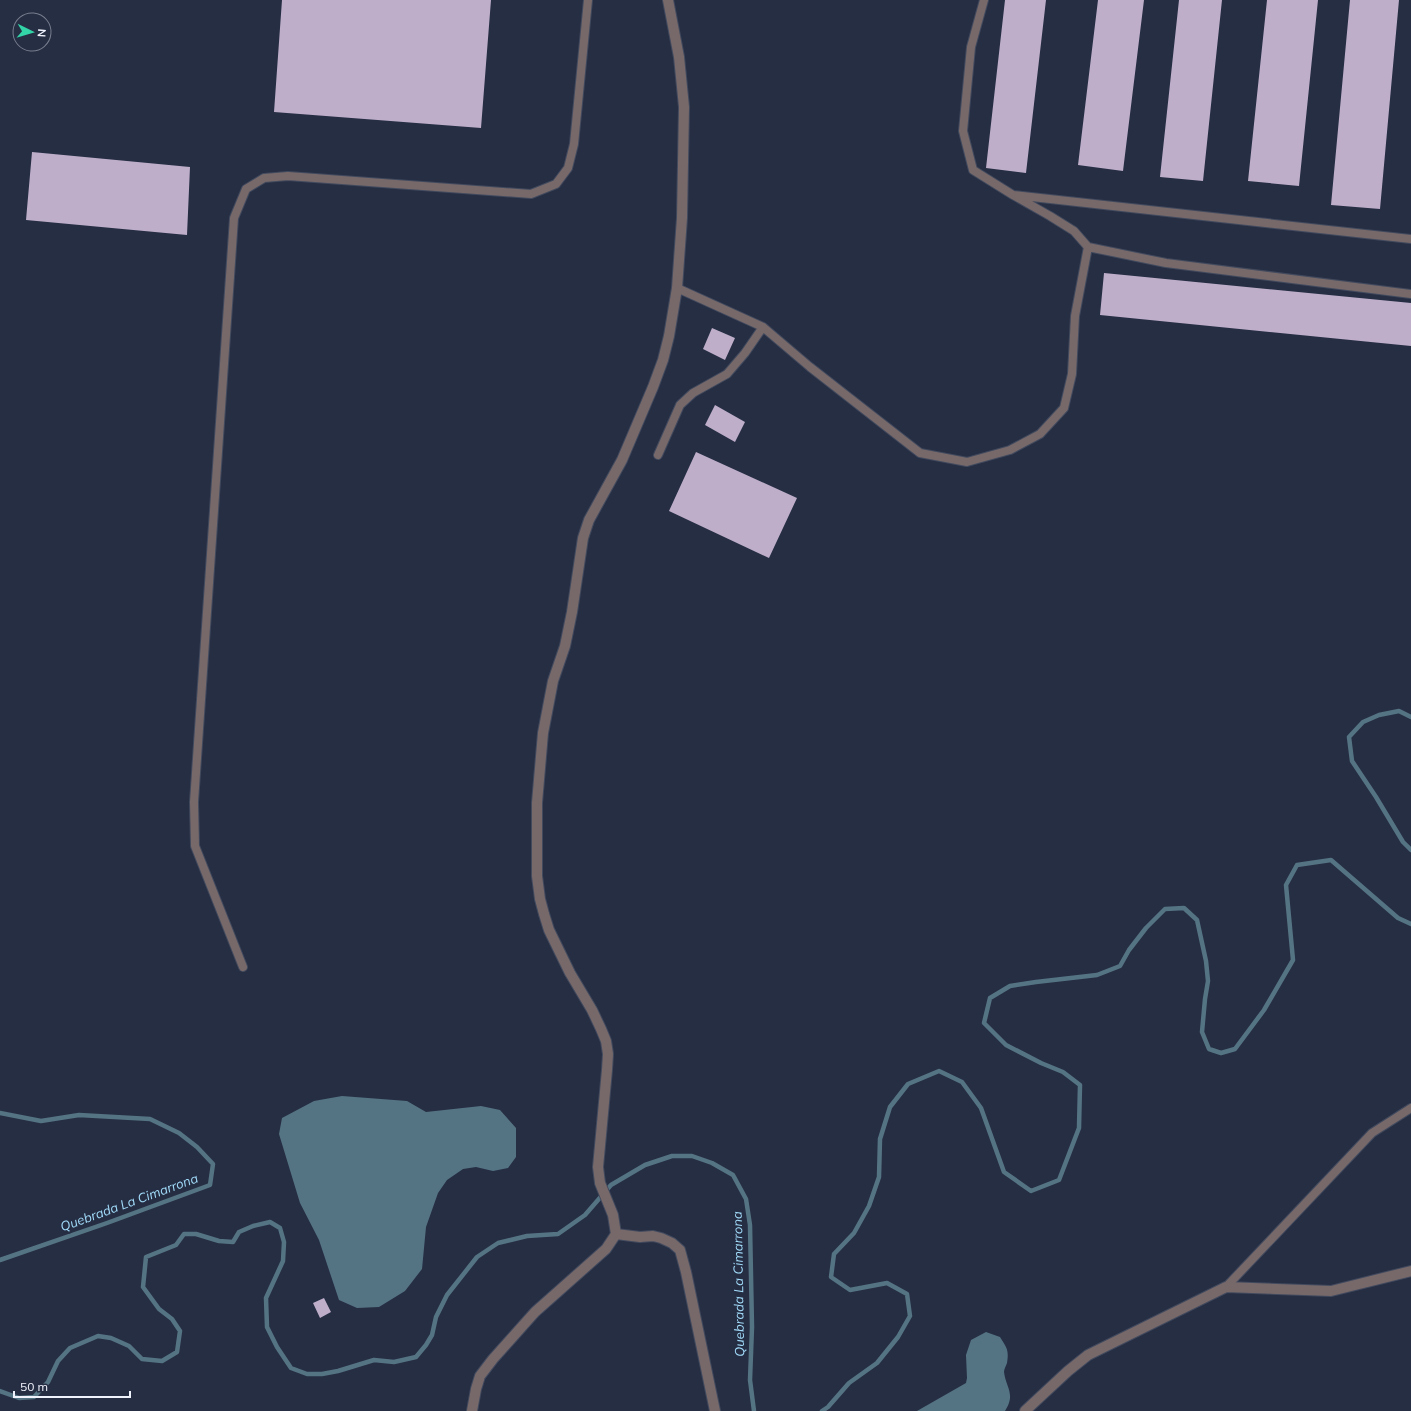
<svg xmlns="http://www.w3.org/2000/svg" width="1411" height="1411" font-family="Mulish,sans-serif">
<rect width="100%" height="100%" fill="#262e44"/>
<path fill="#557483" d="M342 1096 407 1101 426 1112 481 1106 500 1110 516 1128V1157L508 1168 493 1171 476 1167 463 1169 447 1180 438 1193 426 1227 422 1269 405 1291 379 1307 357 1308 339 1300 319 1240 300 1203 279 1134 282 1118 314 1101Z
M986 1332 1000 1337C1007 1348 1009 1350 1007 1363 1006 1366 1004 1369 1004 1372 1006 1388 1016 1394 1005 1411H917L966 1383 967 1378 966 1355 971 1340Z"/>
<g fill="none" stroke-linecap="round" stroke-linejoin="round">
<path stroke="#557483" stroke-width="4.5" d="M1411 717 1399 711 1379 715 1363 722 1349 737 1352 761 1376 797 1403 842 1411 850
M0 1113 41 1121 79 1115 150 1119 179 1133 197 1147 213 1164 210 1185 107 1223 0 1260
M0 1391 19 1398 34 1397 48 1382 58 1361 70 1348 98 1336 111 1338 129 1346 142 1359 162 1361 177 1352 180 1331 172 1319 159 1309 143 1287 146 1257 176 1245 184 1234H196L219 1241 233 1242 239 1232 253 1226 270 1222 280 1228 284 1242 283 1261 266 1298 267 1327 277 1347 291 1368 307 1374H322L338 1371 374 1360 394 1362 416 1357 426 1345 432 1335 436 1317 447 1295 477 1257 498 1243 527 1236 558 1234 585 1215 611 1185 645 1165 672 1156H692L712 1163 733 1175 746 1199 750 1225 752 1327 750 1380 754 1411
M822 1411 828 1407 849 1383 877 1363 898 1337 910 1316 907 1294 887 1283 850 1290 831 1277 834 1254 854 1233 869 1206 879 1177 880 1139 890 1107 908 1084 939 1071 962 1082 981 1108 1004 1172 1031 1191 1059 1180 1079 1128 1080 1085 1063 1072 1041 1063 1006 1045 984 1023 990 998 1010 986 1036 982 1097 975 1120 966 1129 950 1146 928 1165 909 1184 908 1197 920 1206 961 1208 981 1205 999 1202 1032 1209 1049 1221 1053 1235 1049 1264 1010 1293 960 1286 885 1297 865 1331 860 1398 918 1411 924"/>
</g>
<path fill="#beaeca" d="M282 0H491L481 128 274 112Z
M1005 0H1046L1026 173 986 168Z
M1098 0H1144L1123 171 1078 165Z
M1179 0H1222L1203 181 1160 177Z
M1267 0H1318L1299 186 1248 181Z
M1350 0H1399L1380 209 1331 205Z
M32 152 190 167 187 235 26 220Z
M1104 273 1411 303V346L1100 315Z
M712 328 735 338 725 360 703 349Z
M715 405 745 422 735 442 705 425Z
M696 452 797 498 769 558 669 511Z
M324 1298 331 1312 320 1318 313 1303Z"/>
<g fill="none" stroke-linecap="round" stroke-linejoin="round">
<defs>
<path id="lane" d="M984 0 971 47 963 131 973 170 1013 195 1411 239
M1088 247 1166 263 1411 294
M677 288 763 327 810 367 920 453 967 462 1010 450 1040 434 1064 408 1072 374 1075 316 1088 247 1074 231 1050 216 1013 195
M658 455 680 405 693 393 727 374 745 353 763 327
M243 967 195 846 194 802 234 218 246 189 264 178 288 176 531 194 556 184 568 168 574 144 588 0
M1226 1287 1372 1133 1411 1108"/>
<path id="street" d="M668 0 679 57 684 107 682 218 677 288 669 336 663 360 653 387 622 460 589 520 583 538 572 612 565 646 553 681 543 733 537 803V876L540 899 544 914 549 930 570 973 592 1010 601 1029 606 1041 608 1054 607 1070 598 1167 600 1183 613 1215 616 1234 640 1237 653 1236 661 1238 672 1243 680 1250 686 1272 715 1411
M472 1411 476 1389 480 1376 493 1359 535 1312 606 1249 616 1234
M1025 1411 1068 1371 1088 1355 1226 1287 1331 1291 1411 1271"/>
</defs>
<use href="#lane" stroke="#424a5e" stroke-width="10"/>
<use href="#street" stroke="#424a5e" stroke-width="12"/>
<use href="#lane" stroke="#77696a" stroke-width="8"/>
<use href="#street" stroke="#77696a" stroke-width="10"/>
</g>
<g text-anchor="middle" stroke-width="4" stroke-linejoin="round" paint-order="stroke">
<g font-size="13" font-style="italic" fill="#a1dbf9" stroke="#262e44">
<text transform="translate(129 1202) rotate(-20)" y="5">Quebrada La Cimarrona</text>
<text transform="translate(738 1284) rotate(-91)" y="5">Quebrada La Cimarrona</text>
</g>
</g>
<g transform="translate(32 32) rotate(95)"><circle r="19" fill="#262e44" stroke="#777d8e"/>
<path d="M0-3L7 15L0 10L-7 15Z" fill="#33d4a8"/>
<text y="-6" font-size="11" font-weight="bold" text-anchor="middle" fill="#f0f3fc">N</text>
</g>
<path d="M14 1391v6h116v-6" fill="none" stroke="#f0f3fc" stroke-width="2"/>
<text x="20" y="1391" font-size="12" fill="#f0f3fc" stroke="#262e44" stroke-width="3" paint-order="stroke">50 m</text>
</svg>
